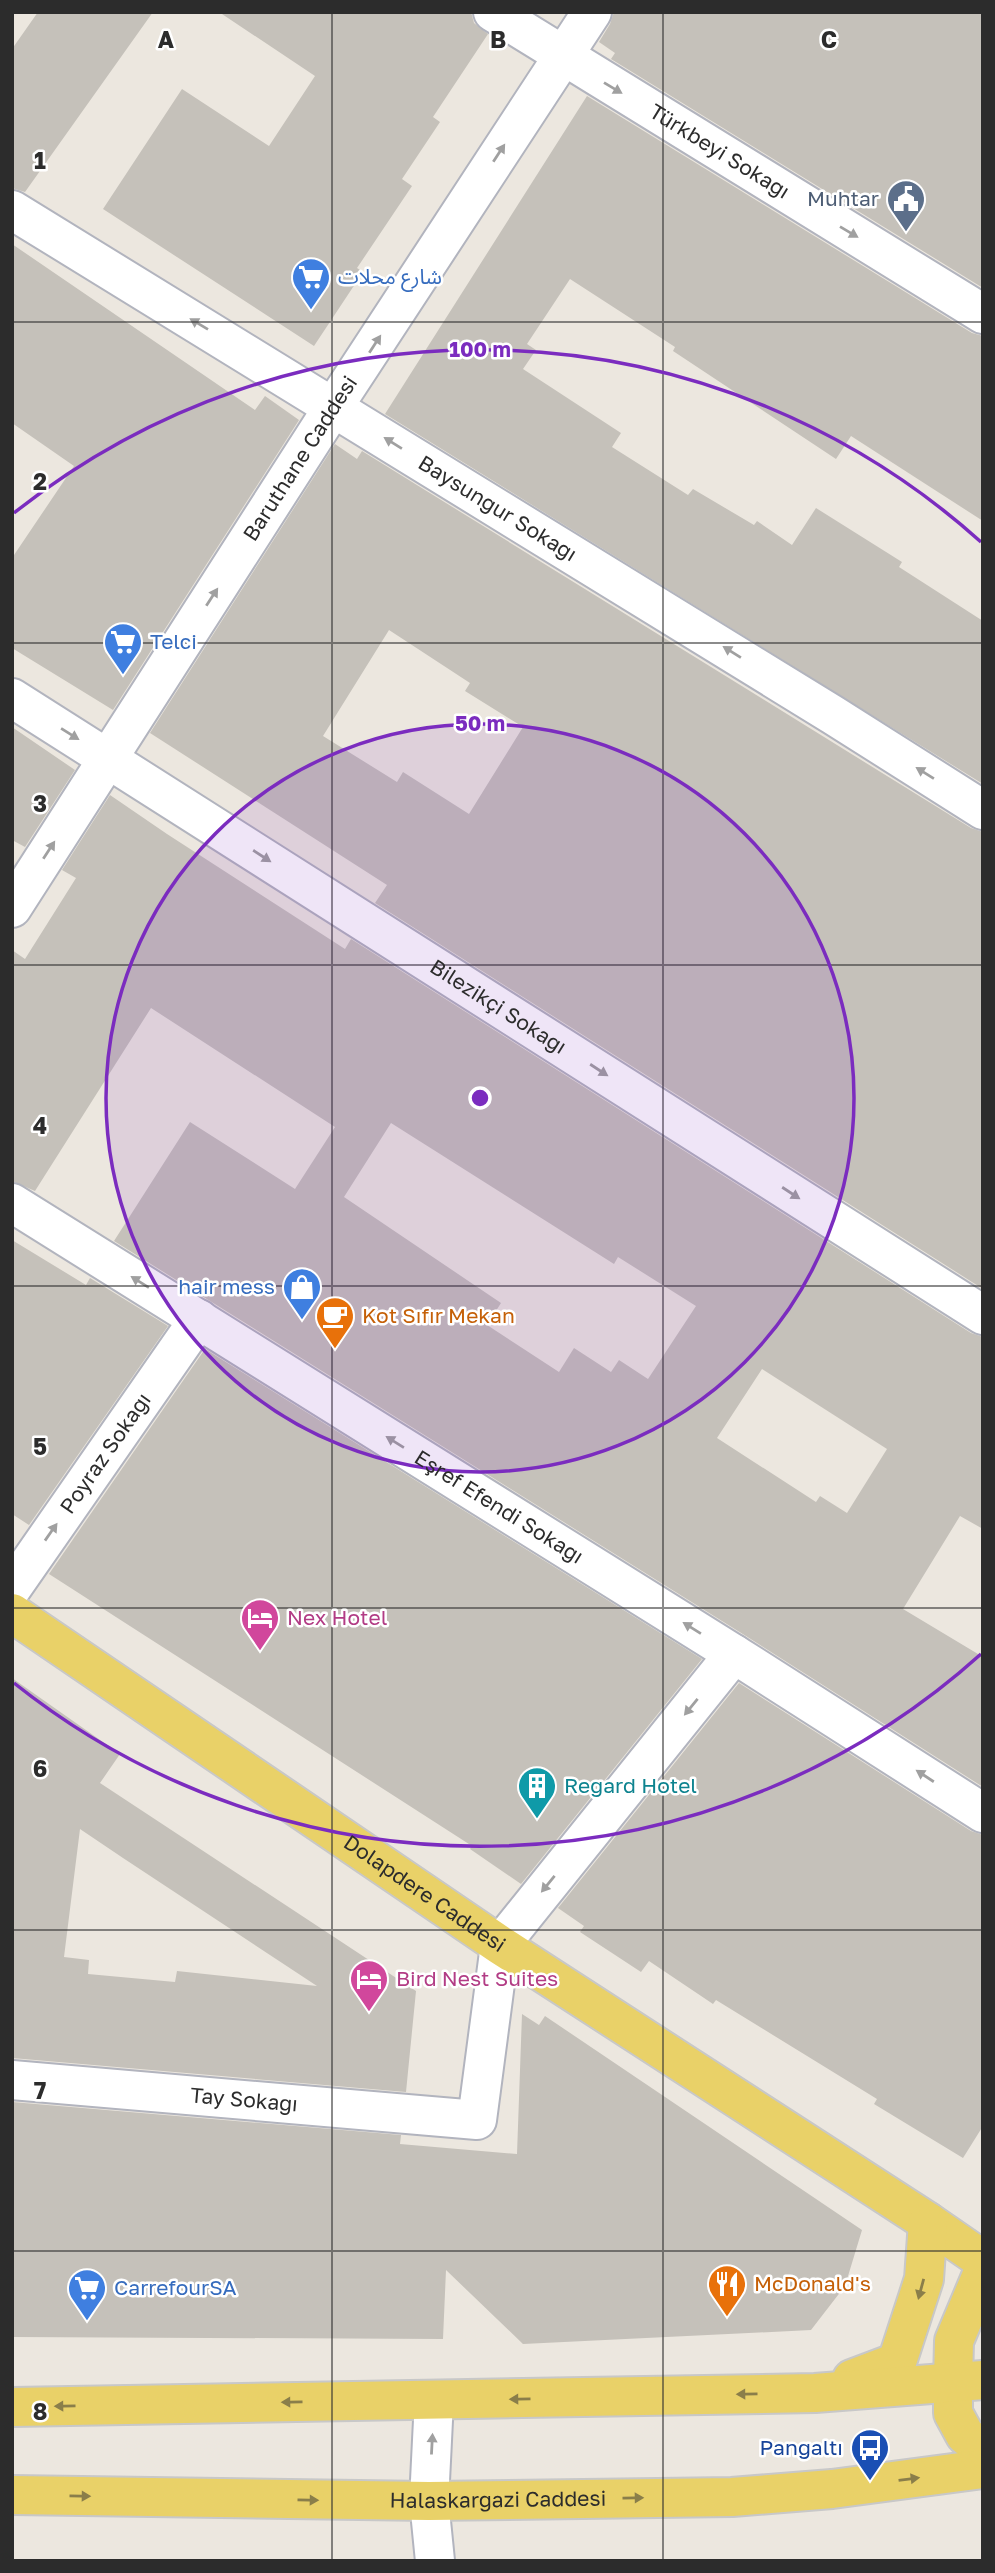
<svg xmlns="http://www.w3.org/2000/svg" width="995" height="2573" font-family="'Golos Text','Noto Sans Arabic',sans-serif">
<rect width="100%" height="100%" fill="#ece7df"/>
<path fill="#c5c1ba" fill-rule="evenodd" d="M38 12H153L25 192 12 188V49Z
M219 12H471L474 23 488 34 433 117 440 122 402 179 412 186 357 268 363 272 314 346 103 209 182 89 269 146 315 76Z
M614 12H983V288L611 59 615 53 599 42 610 24Z
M587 96 972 333 983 336V521L851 436 836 459 673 351 675 347 570 279 527 344 536 350 523 369 621 433 612 447 688 495 693 489 754 525 757 521 792 545 816 508 902 562 899 567 983 621V784L385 414Z
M12 244 255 410 265 396 299 420 113 710 12 648V558L74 466 12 423Z
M335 444 357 459 362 451 971 828 983 832V1289L375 903 387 885 150 733ZM389 630 470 683 465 691 523 727 469 814 403 772 397 782 323 736Z
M12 727 75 770 25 847 12 840Z
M110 795 167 834 345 949 351 939 971 1333 983 1337V1529L960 1516 903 1609 983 1657V1787L746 1636 114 1241 190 1122 295 1189 335 1127 151 1008 35 1191 12 1181V950L25 959 76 878 62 870ZM391 1123 614 1264 618 1257 696 1306 648 1379 619 1360 611 1372 574 1348 559 1372 487 1325 501 1303 344 1197ZM762 1369 887 1449 847 1513 820 1496 816 1502 717 1438Z
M12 1240 86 1285 90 1278 168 1326 29 1525 12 1514Z
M205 1349 702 1659 521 1884 470 1849 472 1846 49 1574Z
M12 1678 120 1754 100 1783 416 1991 406 2092 12 2058ZM80 1829 123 1858 317 1986 177 1971 175 1982 88 1974 89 1960 64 1957Z
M739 1683 971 1831 983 1835V2126L963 2158 874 2104 877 2099 716 2000 713 2004 649 1961 641 1972 580 1932 584 1926 558 1908Z
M522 2014 539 2025 545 2016 862 2230 845 2286 811 2330 523 2344 446 2270 443 2339 12 2337V2102L401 2135 400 2144 517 2154Z"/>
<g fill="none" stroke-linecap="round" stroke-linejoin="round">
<defs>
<g id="minor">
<path id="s1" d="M493 12 983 314"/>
<path id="s2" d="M12 210 833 715 983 810"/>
<path id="s3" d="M12 698 983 1315"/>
<path id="s4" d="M12 908 334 406 592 12"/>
<path id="s5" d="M12 1203 734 1654 983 1813"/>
<path id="s6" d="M12 1588 199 1319"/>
<path id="s7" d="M12 2080 477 2120 500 1945 734 1654"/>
<path d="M434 2400 429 2501 435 2561"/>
</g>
<g id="major">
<path id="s8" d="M12 1613 500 1945 928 2222 983 2260"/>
<path d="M983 2272 954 2341 953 2383V2413L965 2435 983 2450"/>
<path d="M852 2379 897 2362 924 2279 928 2222"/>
<path d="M12 2407 815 2393 983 2380"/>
<path id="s9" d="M12 2495 429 2501 732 2497 832 2489 983 2469"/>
</g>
</defs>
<use href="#minor" stroke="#b2b4be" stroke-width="42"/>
<use href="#major" stroke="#c8c8c8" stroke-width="42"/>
<use href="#minor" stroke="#fff" stroke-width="38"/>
<use href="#major" stroke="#e9d168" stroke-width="38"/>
</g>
<defs><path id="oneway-solid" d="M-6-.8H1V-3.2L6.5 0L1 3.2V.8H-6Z" transform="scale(1.75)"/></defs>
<g fill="#a0a0a0">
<use href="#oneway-solid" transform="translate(613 88) rotate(31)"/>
<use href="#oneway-solid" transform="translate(499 153) rotate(-57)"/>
<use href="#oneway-solid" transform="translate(849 232) rotate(31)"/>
<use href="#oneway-solid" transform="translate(199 324) rotate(-149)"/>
<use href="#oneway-solid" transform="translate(375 344) rotate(-57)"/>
<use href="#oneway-solid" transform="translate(393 443) rotate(-148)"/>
<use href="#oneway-solid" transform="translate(212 597) rotate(-57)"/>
<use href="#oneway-solid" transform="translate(732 652) rotate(-148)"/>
<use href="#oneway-solid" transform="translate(70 734) rotate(32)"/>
<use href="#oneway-solid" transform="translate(925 773) rotate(-148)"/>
<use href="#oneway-solid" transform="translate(49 850) rotate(-57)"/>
<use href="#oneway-solid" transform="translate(262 856) rotate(33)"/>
<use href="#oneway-solid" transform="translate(599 1070) rotate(33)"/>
<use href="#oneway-solid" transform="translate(791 1193) rotate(33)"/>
<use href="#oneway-solid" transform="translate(140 1282) rotate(-148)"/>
<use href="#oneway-solid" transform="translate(395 1442) rotate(-148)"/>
<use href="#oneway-solid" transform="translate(51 1532) rotate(-55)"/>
<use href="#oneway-solid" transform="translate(692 1628) rotate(-148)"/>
<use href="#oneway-solid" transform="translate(691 1707) rotate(129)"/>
<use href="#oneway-solid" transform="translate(925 1776) rotate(-147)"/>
<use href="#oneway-solid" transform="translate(548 1884) rotate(129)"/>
<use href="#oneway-solid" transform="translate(432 2444) rotate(-87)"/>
</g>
<g fill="#8a7e4a">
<use href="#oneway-solid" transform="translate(921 2289) rotate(105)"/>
<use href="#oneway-solid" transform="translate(747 2394) rotate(179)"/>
<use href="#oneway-solid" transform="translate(520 2399) rotate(179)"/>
<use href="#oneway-solid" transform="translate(292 2402) rotate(179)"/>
<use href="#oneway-solid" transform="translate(65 2406) rotate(179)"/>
<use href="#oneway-solid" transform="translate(909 2479) rotate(-7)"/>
<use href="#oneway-solid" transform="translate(80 2496) rotate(1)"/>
<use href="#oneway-solid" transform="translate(633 2498) rotate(-1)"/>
<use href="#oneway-solid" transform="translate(308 2500) rotate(1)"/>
</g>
<path fill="none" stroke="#2c2c2c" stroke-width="2" stroke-opacity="0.55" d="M332 12V2561M663 12V2561M12 322H983M12 643H983M12 965H983M12 1286H983M12 1608H983M12 1930H983M12 2251H983"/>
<circle cx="480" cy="1098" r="374" fill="#7b2cbf" fill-opacity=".12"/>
<g fill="none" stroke="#7b2cbf" stroke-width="3.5">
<circle cx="480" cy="1098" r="374"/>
<path d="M981 1654A748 748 0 0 1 14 1683M14 513A748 748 0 0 1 981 542"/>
</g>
<defs>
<symbol id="civic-pin" viewBox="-11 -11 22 30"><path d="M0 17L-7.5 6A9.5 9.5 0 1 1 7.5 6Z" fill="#5c6f8a" stroke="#fff"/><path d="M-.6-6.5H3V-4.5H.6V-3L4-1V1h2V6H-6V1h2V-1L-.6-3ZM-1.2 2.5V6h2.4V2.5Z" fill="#fff"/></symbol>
<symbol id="supermarket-pin" viewBox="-11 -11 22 30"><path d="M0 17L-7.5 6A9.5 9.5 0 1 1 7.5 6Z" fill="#3f7fe0" stroke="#fff"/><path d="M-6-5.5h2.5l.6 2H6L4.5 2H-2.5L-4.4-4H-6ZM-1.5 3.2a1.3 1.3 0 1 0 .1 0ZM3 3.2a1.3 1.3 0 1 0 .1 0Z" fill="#fff"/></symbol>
<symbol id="shop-pin" viewBox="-11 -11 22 30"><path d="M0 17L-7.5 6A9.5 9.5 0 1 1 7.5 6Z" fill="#3f7fe0" stroke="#fff"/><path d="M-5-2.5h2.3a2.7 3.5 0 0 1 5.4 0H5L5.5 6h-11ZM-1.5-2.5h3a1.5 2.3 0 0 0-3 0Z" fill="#fff"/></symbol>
<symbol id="cafe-pin" viewBox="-11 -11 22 30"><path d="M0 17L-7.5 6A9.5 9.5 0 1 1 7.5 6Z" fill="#e8710a" stroke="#fff"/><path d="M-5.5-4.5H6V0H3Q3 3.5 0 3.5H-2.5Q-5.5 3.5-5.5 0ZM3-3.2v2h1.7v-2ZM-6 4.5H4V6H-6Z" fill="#fff"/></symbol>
<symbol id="hotel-pin" viewBox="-11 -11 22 30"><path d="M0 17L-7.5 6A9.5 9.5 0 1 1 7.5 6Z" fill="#d1479c" stroke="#fff"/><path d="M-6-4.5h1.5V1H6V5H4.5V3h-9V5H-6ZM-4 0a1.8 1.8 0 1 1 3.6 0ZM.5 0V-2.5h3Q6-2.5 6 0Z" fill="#fff"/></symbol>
<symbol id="building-pin" viewBox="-11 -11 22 30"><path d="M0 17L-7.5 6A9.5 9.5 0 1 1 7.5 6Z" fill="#0f9aa8" stroke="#fff"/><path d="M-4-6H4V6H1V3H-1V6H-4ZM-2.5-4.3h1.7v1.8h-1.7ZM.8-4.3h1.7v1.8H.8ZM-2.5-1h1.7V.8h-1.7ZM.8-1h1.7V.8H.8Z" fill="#fff"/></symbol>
<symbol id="restaurant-pin" viewBox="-11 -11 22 30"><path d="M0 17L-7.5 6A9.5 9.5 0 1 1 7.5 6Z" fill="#e8710a" stroke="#fff"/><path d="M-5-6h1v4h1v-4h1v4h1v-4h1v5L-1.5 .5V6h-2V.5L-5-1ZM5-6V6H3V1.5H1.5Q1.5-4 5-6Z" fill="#fff"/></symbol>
<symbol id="bus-pin" viewBox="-11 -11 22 30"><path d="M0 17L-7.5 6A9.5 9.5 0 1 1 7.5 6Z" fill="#1a4fb4" stroke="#fff"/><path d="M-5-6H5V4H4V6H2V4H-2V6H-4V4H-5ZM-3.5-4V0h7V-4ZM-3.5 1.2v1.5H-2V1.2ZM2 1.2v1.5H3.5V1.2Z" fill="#fff"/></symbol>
</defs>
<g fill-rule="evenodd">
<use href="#civic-pin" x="884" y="177" width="44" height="60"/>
<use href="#supermarket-pin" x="289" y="255" width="44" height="60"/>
<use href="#supermarket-pin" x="101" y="620" width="44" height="60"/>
<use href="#shop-pin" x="280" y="1265" width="44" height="60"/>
<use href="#cafe-pin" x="313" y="1294" width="44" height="60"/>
<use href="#hotel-pin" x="238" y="1596" width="44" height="60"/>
<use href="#building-pin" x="515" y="1764" width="44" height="60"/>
<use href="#hotel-pin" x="347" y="1957" width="44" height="60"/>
<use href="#restaurant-pin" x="705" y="2262" width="44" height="60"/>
<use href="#supermarket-pin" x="65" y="2266" width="44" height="60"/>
<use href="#bus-pin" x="848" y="2426" width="44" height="60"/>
</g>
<g text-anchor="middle" stroke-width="5" stroke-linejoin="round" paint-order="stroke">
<g font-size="21" fill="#2c2c2c" stroke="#fff">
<text dy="7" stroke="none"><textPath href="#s1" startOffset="266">Türkbeyi Sokağı</textPath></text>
<text dy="7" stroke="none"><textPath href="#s4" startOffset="534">Baruthane Caddesi</textPath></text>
<text dy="7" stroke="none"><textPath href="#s2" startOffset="570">Baysungur Sokağı</textPath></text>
<text dy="7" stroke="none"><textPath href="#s3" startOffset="576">Bilezikçi Sokağı</textPath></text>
<text dy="7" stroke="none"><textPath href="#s6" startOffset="164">Poyraz Sokağı</textPath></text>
<text dy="7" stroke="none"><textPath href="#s5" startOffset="574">Eşref Efendi Sokağı</textPath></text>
<text dy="7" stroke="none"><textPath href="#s8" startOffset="499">Dolapdere Caddesi</textPath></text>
<text dy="7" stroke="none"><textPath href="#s7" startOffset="233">Tay Sokağı</textPath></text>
<text dy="7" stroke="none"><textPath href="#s9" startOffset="486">Halaskargazi Caddesi</textPath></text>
</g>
<g font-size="21" fill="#4e5e75" stroke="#fff" text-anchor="end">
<text x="879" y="206">Muhtar</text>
</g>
<g font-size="21" fill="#366cbe" stroke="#fff" text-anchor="start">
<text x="338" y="284">شارع محلات</text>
<text x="150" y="649">Telci</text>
<text x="275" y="1294" text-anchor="end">hair mess</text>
<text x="114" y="2295">CarrefourSA</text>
</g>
<g font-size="21" fill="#c56008" stroke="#fff" text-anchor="start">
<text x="362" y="1323">Kot Sıfır Mekan</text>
<text x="754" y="2291">McDonald's</text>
</g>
<g font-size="21" fill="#b23c85" stroke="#fff" text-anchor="start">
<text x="287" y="1625">Nex Hotel</text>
<text x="396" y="1986">Bird Nest Suites</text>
</g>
<g font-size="21" fill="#0d838f" stroke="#fff" text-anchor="start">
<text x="564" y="1793">Regard Hotel</text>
</g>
<g font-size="21" fill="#164399" stroke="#fff" text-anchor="end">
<text x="843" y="2455">Pangaltı</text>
</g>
</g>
<g font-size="23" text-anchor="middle" font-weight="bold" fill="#2c2c2c" stroke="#fff" stroke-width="5" stroke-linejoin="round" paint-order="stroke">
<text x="166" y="48">A</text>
<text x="498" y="48">B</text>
<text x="829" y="48">C</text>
<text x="40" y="169">1</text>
<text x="40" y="490">2</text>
<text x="40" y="812">3</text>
<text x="40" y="1134">4</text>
<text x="40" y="1455">5</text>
<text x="40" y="1777">6</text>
<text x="40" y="2099">7</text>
<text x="40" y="2420">8</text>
</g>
<circle cx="480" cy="1098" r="10" fill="#7b2cbf" stroke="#fff" stroke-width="3.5"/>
<g font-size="21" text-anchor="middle" font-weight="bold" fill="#7b2cbf" stroke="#fff" stroke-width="5" stroke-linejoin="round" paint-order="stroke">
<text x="480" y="357">100 m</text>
<text x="480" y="731">50 m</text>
</g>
<rect width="995" height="2573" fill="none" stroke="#2c2c2c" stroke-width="28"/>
</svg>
